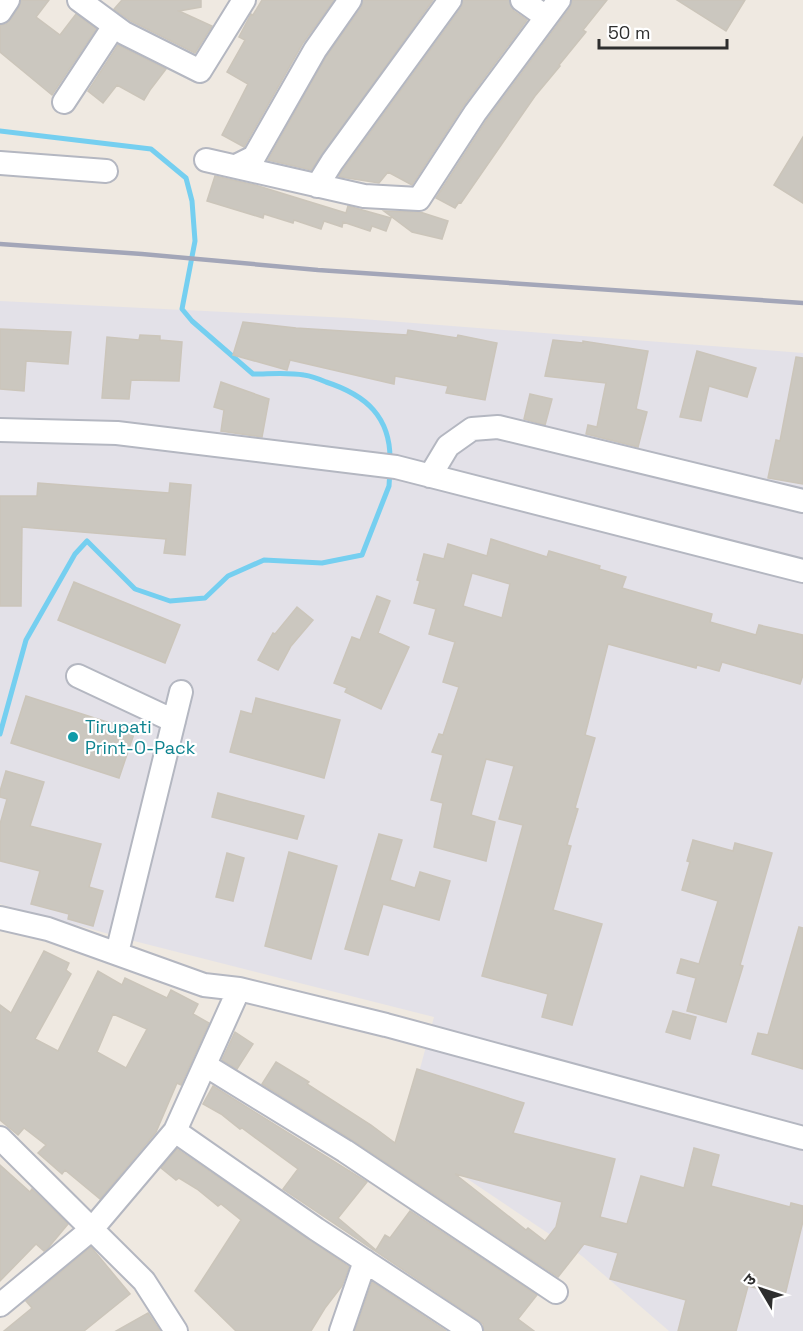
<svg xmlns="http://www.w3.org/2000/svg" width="803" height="1331" font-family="'Space Grotesk','Noto Sans Devanagari',sans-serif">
<rect width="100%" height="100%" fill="#efe9e1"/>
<path fill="#e3e1e8" d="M0 301 349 318 803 353V1331H669L582 1256 402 1135 434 1017 138 942 0 904Z"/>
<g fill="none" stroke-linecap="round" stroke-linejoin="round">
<path stroke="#75cff0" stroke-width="5" d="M0 131 151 149 186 178 192 201 195 241 182 309 192 321 253 374C269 374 288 372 304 375 311 376 319 379 326 382 366 395 391 417 390 461
M0 734 26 640 75 554 87 541 135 589 170 601 205 598 228 576 264 560 322 563 362 555 389 486 390 470"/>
</g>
<path fill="#cbc7bf" stroke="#cbc5ba" stroke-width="1.5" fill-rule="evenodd" d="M21 0H49L36 17 60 35 76 14 96 29 52 95 0 52V25L6 24 11 19 19 7Z
M122 0H201V7L179 11 212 26 195 53 131 21 114 9Z
M262 0H334L303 43 244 147 222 135 248 84 227 72 245 40 239 37 251 14 253 15Z
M363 0H433L311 170 268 160 326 57 361 8Z
M463 0H509L514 11 527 20 464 105 412 185 388 172 379 183 341 177 339 176 343 170 461 8Z
M572 0H607L583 30 586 32 559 65 560 66 535 96 461 203 459 202 455 208 436 198 486 121 570 8Z
M677 0H745L726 31Z
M118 45 166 69 150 90 144 100 117 85 103 103 88 91Z
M803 137V203L774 185Z
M215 176 255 185 346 213 348 206 391 218 386 231 372 226 370 231 343 222 342 227 324 221 321 229 294 220 293 223 264 214 263 218 207 201Z
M384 211 420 212 448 221 442 239 412 232Z
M243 322 296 328 407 335 408 330 457 338 458 335 497 343 485 400 446 393 448 386 395 376 394 384 290 360 287 370 233 355Z
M0 329 71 332 68 364 26 361 24 391 0 389Z
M140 335 160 336V340L182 342 179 381 131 380 129 399 102 398 107 337 139 340Z
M553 340 583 343V341L648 351 636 409 647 412 638 447 586 434 588 425 597 427 606 383 545 376Z
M697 351 756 368 747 397 709 386 701 421 680 417Z
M796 357 803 358V484L768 478 776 440 780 441Z
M221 382 269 399 262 437 221 431 224 410 214 407Z
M530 394 552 399 545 425 524 419Z
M38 483 169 493 170 483 191 485 185 555 164 553 166 539 22 527 21 606H0V496H37Z
M491 539 547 557 549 551 600 566 599 569 626 577 622 588 712 614 710 622 756 635 759 625 803 635V675L800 684 722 662 719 671 697 665 696 668 608 644 585 735 595 738 575 808 578 809 567 845 571 846 553 910 602 924 572 1025 542 1017 548 994 482 976 523 825 499 819 514 766 486 759 471 815 495 822 486 861 434 847 443 803 431 800 443 755 432 752 439 734 443 735 459 687 443 682 455 642 429 634 436 609 414 603 420 581 417 580 424 554 444 559 448 544 487 556ZM472 573 510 584 502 618 463 606Z
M74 582 180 625 165 663 58 620Z
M377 596 390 601 378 633 409 647 381 709 345 692 347 688 334 683 352 637 360 640Z
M297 607 313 620 291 646 278 670 258 660 273 633 275 634Z
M26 696 135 731 119 778 11 743Z
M256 698 340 720 324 778 230 752 241 711 252 714Z
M6 771 44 782 30 826 101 844 89 887 103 891 93 926 68 919 69 914 31 904 40 871 0 861V824L7 799 0 797V791Z
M218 793 304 816 297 839 212 817Z
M379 834 402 840 390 880 415 888 420 872 450 881 439 920 383 904 368 955 345 949Z
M693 840 733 851 735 843 772 853 740 965 743 966 726 1022 687 1011 696 978 677 973 681 959 699 964 718 901 682 890 690 862 687 861Z
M289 852 337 866 311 959 265 946Z
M227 853 244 858 233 901 216 897Z
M799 927 803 928V1069L752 1054 758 1033 768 1035Z
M44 951 69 963 66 970 71 974 35 1039 58 1051 98 971 122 985 125 978 167 998 171 990 198 1004 193 1014 209 1023 181 1085 177 1083 156 1132 100 1199 65 1170 62 1174 38 1153 46 1145 24 1128 18 1135 0 1120V1005L11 1013ZM113 1014 147 1029 126 1068 97 1052Z
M673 1011 696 1017 690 1039 666 1032Z
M235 1032 253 1044 237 1069 222 1060Z
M276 1062 309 1082 307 1084 371 1125 395 1143 417 1069 524 1103 513 1133 615 1159 600 1217 627 1224 641 1176 684 1188 694 1148 719 1155 711 1186 790 1207 791 1203 803 1206V1221L785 1295 748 1286 736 1331H678L686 1300 610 1279 618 1253 584 1244 558 1277 352 1140 262 1084ZM455 1174 562 1202 556 1227 545 1241 528 1228 526 1230Z
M213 1086 367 1182 338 1218 376 1250 385 1235 390 1238 410 1211 537 1295 518 1319 534 1331H484L483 1324 478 1320 283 1189 298 1169 242 1128 240 1129 221 1114 203 1104Z
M177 1149 349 1267 342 1286 325 1308 311 1331H236L195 1291 241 1220 221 1204 218 1206 197 1189 179 1178 176 1180 161 1168Z
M0 1165 30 1192 32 1189 68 1224 48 1248 44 1251 36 1244 0 1281Z
M91 1247 130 1294 84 1331H4L32 1308 26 1301Z
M372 1282 446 1331H355Z
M148 1313 160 1331H116Z"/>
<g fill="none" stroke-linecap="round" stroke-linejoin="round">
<defs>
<path id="minor" d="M79 0 124 33 200 71 244 0
M522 0 546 17
M0 12 8 0
M64 102 114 26
M206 160 364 196 419 199 475 113 559 0
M0 163 106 171
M236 166 254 157 315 50 350 0
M317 186 332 162 450 0
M0 430 117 433 396 467 803 571
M430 476 448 446 472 429 498 427 803 501
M78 676 174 721
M0 918 48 929 204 985 239 989 386 1025 803 1138
M117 953 181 692
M205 1065 345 1151 556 1292
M175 1131 316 1229 471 1331
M0 1138 144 1281 176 1331
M0 1305 92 1229 175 1131 239 989
M341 1331 365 1261"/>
</defs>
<use href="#minor" stroke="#b4b7c1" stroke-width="26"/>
<use href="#minor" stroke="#fff" stroke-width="22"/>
<path stroke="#a3a6b8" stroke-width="4.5" d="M0 244 142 254 318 270 803 303"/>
</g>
<circle fill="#0f9aa8" stroke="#fff" stroke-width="2" cx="73" cy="737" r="6"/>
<g text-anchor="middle" stroke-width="4.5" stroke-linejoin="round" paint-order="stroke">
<g font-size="18" fill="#0d838f" stroke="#fff" text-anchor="start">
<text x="85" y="733">Tirupati<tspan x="85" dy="21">Print-O-Pack</tspan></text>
</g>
</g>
<g transform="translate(761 1289) rotate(309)" stroke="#ffffff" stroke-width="4.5" paint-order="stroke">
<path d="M0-4.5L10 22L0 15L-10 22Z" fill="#2e2e2e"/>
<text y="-9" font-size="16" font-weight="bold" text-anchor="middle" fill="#2e2e2e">उ</text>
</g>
<path d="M599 39v9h128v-9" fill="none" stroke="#2e2e2e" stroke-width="3"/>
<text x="608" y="39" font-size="18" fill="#2e2e2e" stroke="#ffffff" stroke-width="4.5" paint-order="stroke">50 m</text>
</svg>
